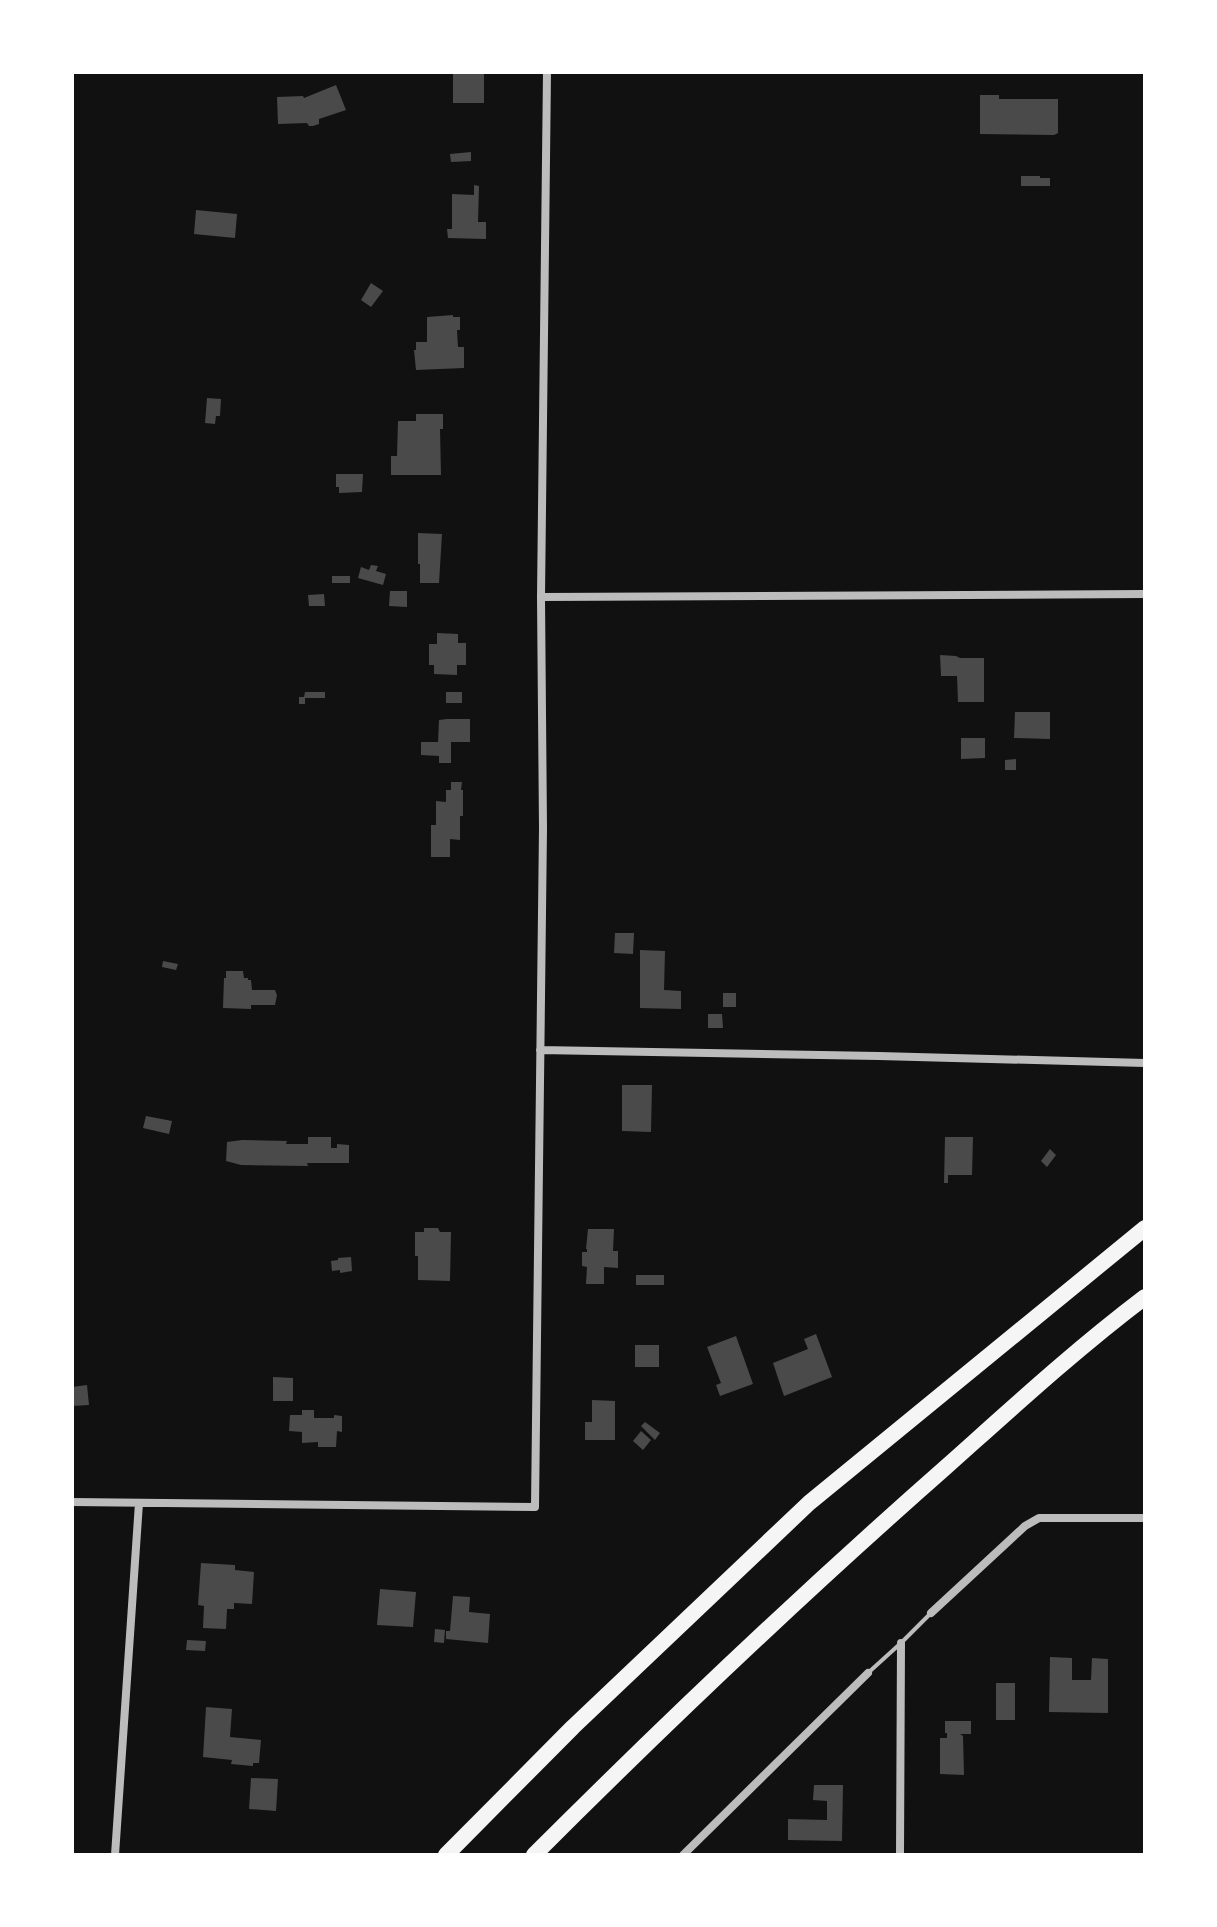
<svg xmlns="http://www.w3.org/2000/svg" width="1217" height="1927" font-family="Lora,serif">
<rect width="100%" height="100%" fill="#111"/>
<path fill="#4a4a4a" d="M453 72H484V103H453Z
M336 85 346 110 319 119V124L313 126H309L307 123 278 124 277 97 303 96 304 98Z
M980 95H999V99H1058V133L1054 135 980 134Z
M471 152V161L451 162 450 154Z
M1021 176H1040V178H1050V186H1021Z
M474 185 479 186 478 222H486V239L448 238 447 229H452V194L474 195Z
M196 210 237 214 235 238 194 234Z
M371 283 383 291 371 307 361 300Z
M453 315V317H460V330H457L458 347H464V368L416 370 414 350H416V342H427V317Z
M207 398 221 399 220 416H216L215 424 205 423Z
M416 414H443V429H440L441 475H391V456H397L398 421H416Z
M336 474H363L362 492 339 493V487H336Z
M418 533 442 534 439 583H420V564H418Z
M371 565 378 566 376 571 386 574 383 585 358 578 361 567 369 570Z
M332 576H350V583H332Z
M390 591H407V607L389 606Z
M324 594 325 606H309L308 595Z
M437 633 458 634V643H466V665H457V675L434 674V665H429V644H437Z
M940 655 956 656 960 658H984V702H958L957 676H941Z
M305 692H325V698H305V704H299V697H304Z
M446 692H462V703H446Z
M1015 712H1050V739L1014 738Z
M447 719H470V742H451V763H439V756L421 755V742H438L439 720Z
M961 738H985V758L961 759Z
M1016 759V770H1005V760Z
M451 782H462L461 790H463V816H460V840L450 839V857H431V825H436V801L446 802V790H451Z
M615 933H634L633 954 614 953Z
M640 950 665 951 664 990 681 991V1009L640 1008Z
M163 961 178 964 176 970 162 967Z
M226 971H243L244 978H248V980H251L252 990H275L277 995 275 1005H251V1009L223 1008 224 978H226Z
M723 993H736V1007H723Z
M708 1014H722L723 1028H708Z
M622 1085H652L651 1132 622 1131Z
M146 1116 172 1121 169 1134 143 1128Z
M308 1137H331V1148H337V1144L349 1145V1163H307L308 1166 241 1165 226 1161 227 1142 242 1140 287 1141 286 1144H308Z
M945 1137H973L972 1175H948V1183H944Z
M1050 1149 1056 1155 1047 1167 1041 1161Z
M424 1228H438L440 1232H451L450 1281 418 1280V1256H415V1232H424Z
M588 1229H614L613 1251H618V1268L604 1267V1284H586L587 1267 582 1266V1252H587V1249H586Z
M351 1257 352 1271 340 1273V1270L332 1271 331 1261 338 1260V1258Z
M636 1275H664V1285H636Z
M816 1334 832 1377 784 1396 773 1363 808 1349 804 1339Z
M736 1336 753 1384 720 1396 716 1385 721 1383 707 1347Z
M635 1345H659V1367H635Z
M273 1377 293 1378V1401H273Z
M87 1385 89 1405 72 1406V1387Z
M592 1400 615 1401V1440H585V1422H592Z
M302 1410H314V1418H334V1415L342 1416V1432L337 1431 336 1447H318V1442L302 1443V1432L289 1431 290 1415H302Z
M645 1422 660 1433 655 1440 641 1426Z
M641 1431 651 1440 643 1450 633 1441Z
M201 1563 235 1565V1570L254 1572 252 1604 234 1603V1609H227L226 1629 203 1628 204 1606 198 1605Z
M380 1589 416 1592 413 1627 377 1625Z
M453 1596 470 1597 469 1612 490 1614 488 1643 446 1639V1631H450Z
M435 1629 445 1630 444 1643 434 1642Z
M187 1640 206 1641 205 1651 186 1650Z
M1050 1657 1072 1658V1680H1091L1092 1658 1108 1659V1713L1049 1712Z
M996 1683H1015V1720H996Z
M206 1707 232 1709 230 1737 261 1740 259 1763H253V1766L231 1764 232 1760 203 1757Z
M945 1721H971V1734H960L963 1736 964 1775 940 1774V1738H947V1733H945Z
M251 1778 278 1779 276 1811 249 1809Z
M814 1785H843L842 1841 788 1840V1819L827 1820V1801L813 1800Z"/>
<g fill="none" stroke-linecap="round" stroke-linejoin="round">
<path stroke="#bcbcbc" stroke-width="4" d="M869 1672 901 1643 931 1613"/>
<path stroke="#bcbcbc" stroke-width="8" d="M541 597 1145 594
M540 1050 879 1056 1145 1063
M72 1502 535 1507 543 828 541 597 547 72
M931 1613 1025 1526 1039 1518H1145
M115 1855 139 1503
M683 1855 868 1673
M900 1855 901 1643"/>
<path stroke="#f5f5f5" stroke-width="16" d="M446 1855 573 1727 809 1503 1145 1228
M534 1855C667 1722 804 1592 946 1467 1011 1409 1075 1350 1145 1297"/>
</g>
<rect width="1217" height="1927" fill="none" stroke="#ffffff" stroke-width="148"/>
</svg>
